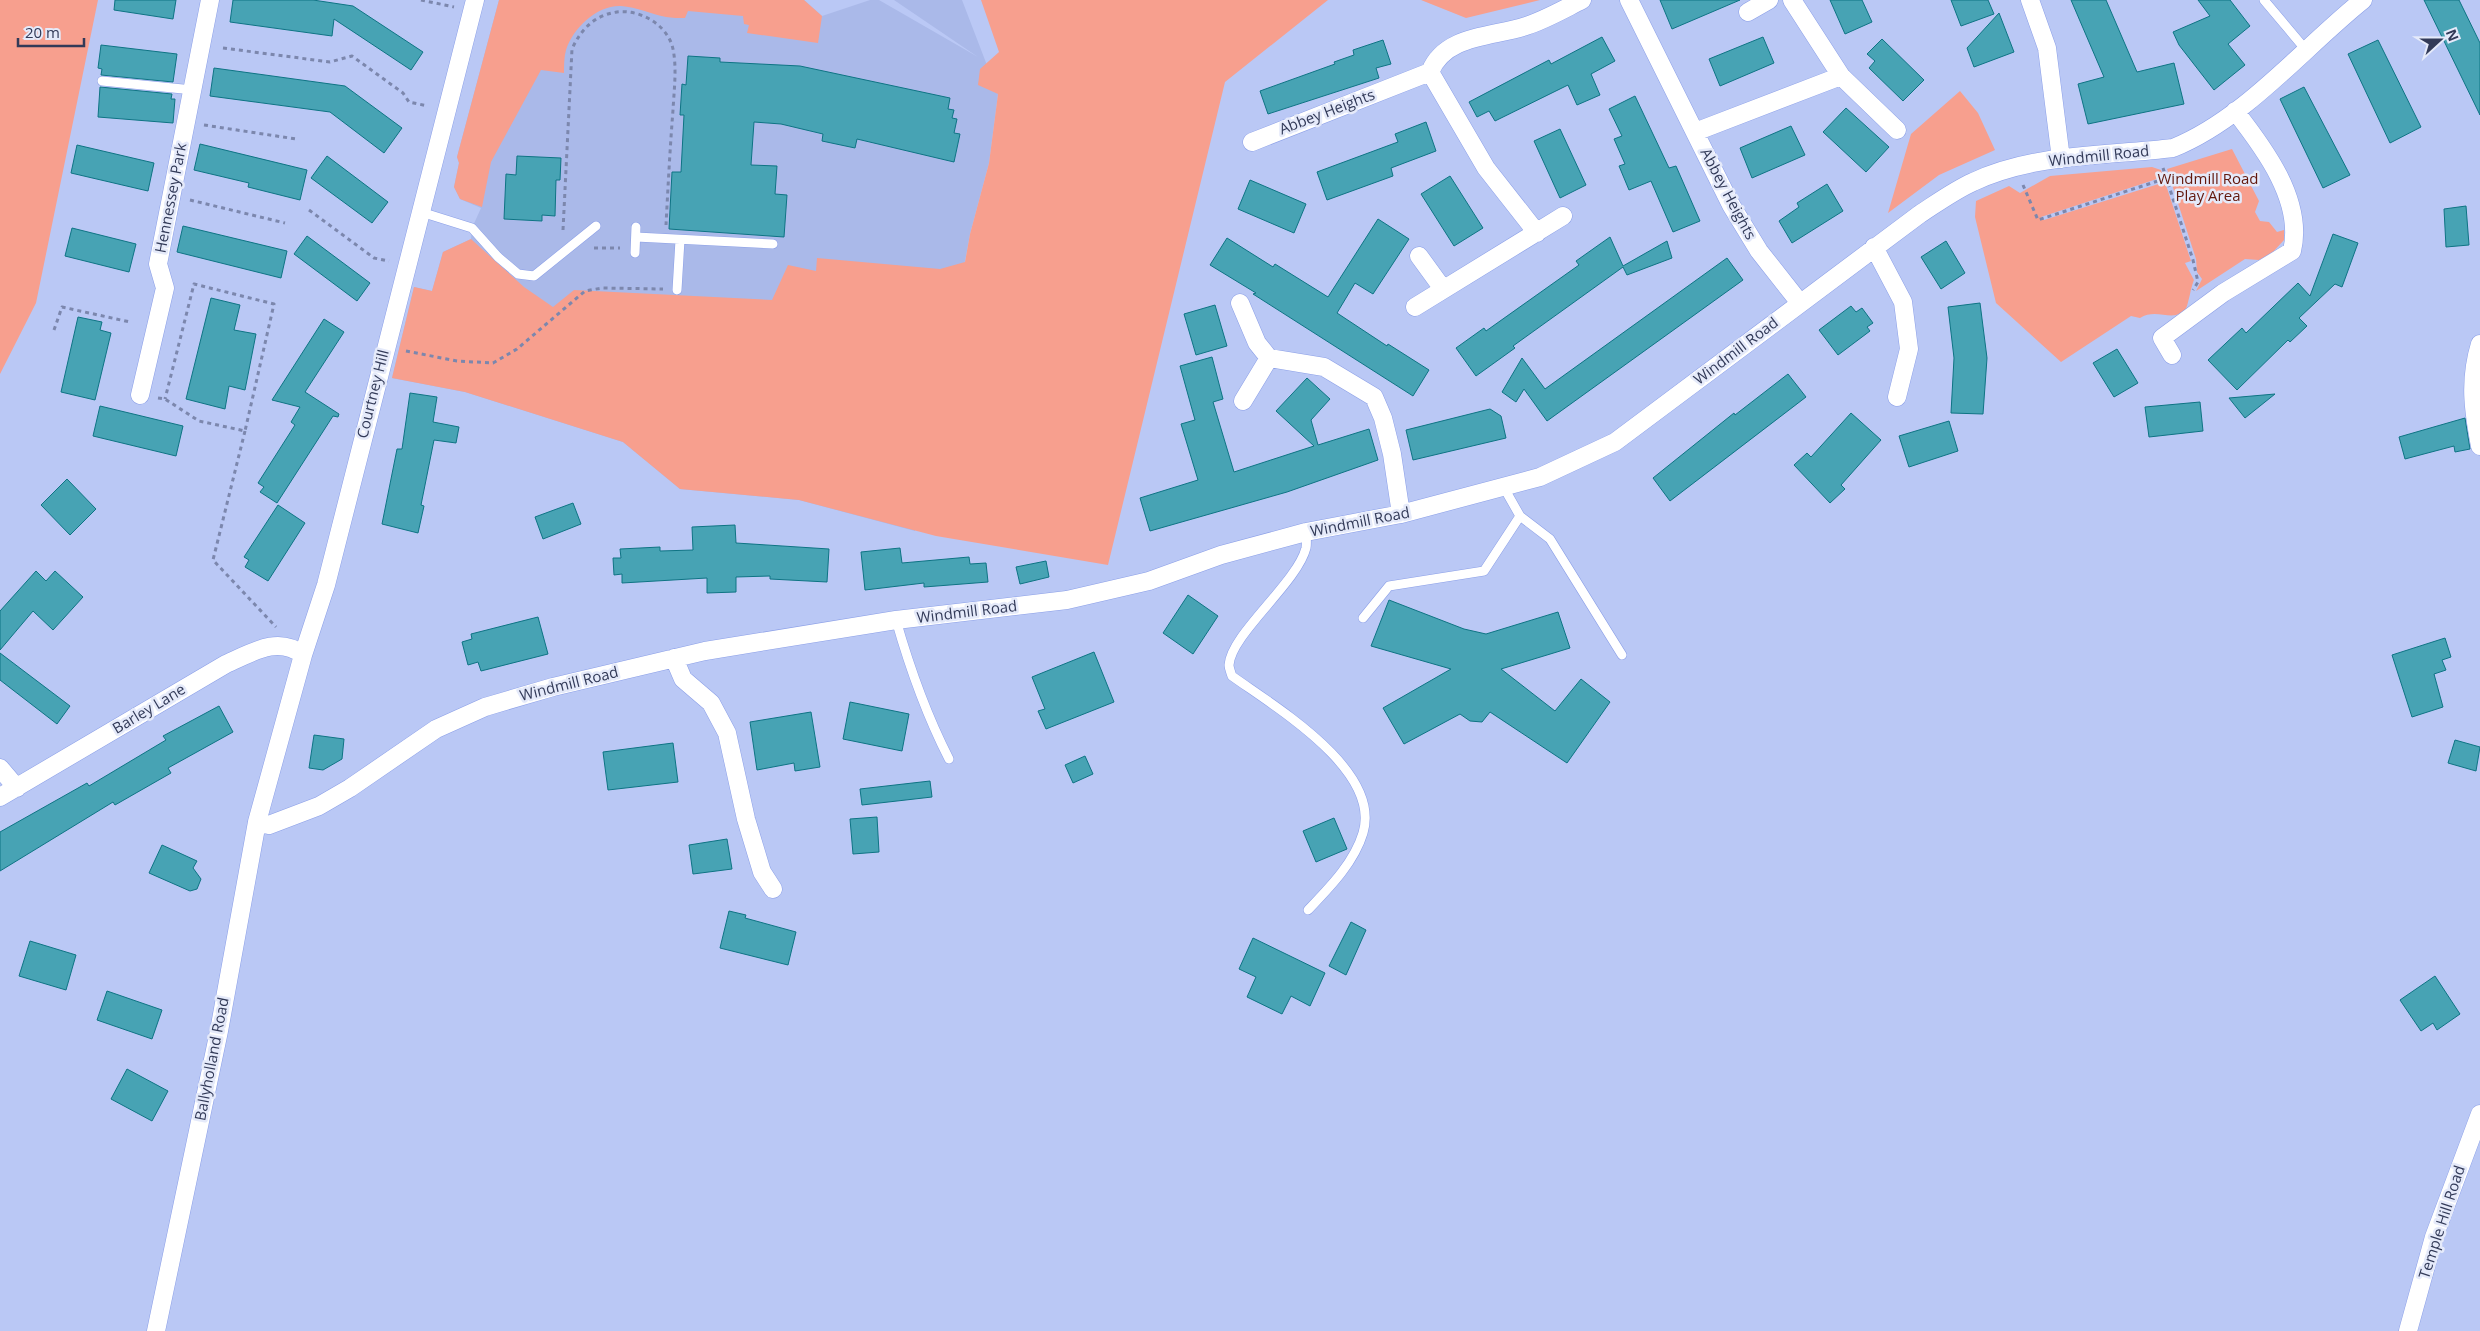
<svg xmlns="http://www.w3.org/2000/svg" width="2480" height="1331" font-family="'Open Sans',sans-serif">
<rect width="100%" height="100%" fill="#bac8f5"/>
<path fill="#aab9e9" d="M499 0H804L822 16 870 0H879L978 57 894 0H962L998 94 989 163 970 234 915 531 799 500 680 489 623 442 465 392 392 378 414 287 432 291 443 252 471 239 472 228 481 208 460 199 454 187 459 163 457 157Z"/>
<path fill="#f79f8e" d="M0 0H98L36 303 0 374Z
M499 0H804L822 16 818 43 747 33 749 25 744 24 743 16 688 11 685 18C679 18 672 18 666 17 651 14 637 7 621 6 597 5 573 28 566 50 564 57 564 66 564 73L541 70 491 162 482 207 460 199 454 187 459 163 457 157Z
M981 0H1328L1225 82 1108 565 936 536 799 500 680 489 623 442 465 392 392 378 414 287 432 291 443 252 471 239 524 287 553 307 574 290 772 300 788 265 816 271 817 258 940 269 965 262 970 234 989 163 998 94 978 85 980 69 999 52Z
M1421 0H1540L1466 18Z
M1960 91 1978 113 1995 150 1939 175 1888 213 1911 134Z
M2232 149 2259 201 2255 212 2260 221 2269 222 2277 232 2284 230V240L2273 252 2259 260 2245 259 2196 291 2202 279 2197 272 2196 259 2167 169Z
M2152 167 2161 170 2163 177 2041 217 2044 220 2165 182 2191 261 2185 263 2194 280C2191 286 2188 307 2185 310 2172 323 2157 307 2140 318L2131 316 2061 362 1996 303 1975 217 1976 201 2009 186 2020 193 2050 176Z"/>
<path fill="#47a3b4" stroke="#0e7484" d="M115 0H176L173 19 114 10Z
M233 0H313L353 6 423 52 411 70 334 19 332 36 230 22Z
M1660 0H1740L1672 29Z
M1830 0H1862L1872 22 1845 34Z
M1951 0H1988L1994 14 1961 26Z
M2071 0H2106L2137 72 2174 63 2184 104 2088 124 2078 84 2104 77Z
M2198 0H2230L2250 26 2228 44 2245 65 2214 90 2179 45 2173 32 2210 16Z
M2424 0H2459L2480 43V115Z
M1999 13 2014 52 1974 67 1967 48Z
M1602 37 1615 61 1591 74 1600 95 1577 105 1568 85 1495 121 1489 111 1477 117 1469 102 1549 60 1551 64Z
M1763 37 1774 63 1720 86 1709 59Z
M1882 39 1924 80 1903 101 1869 68 1875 61 1867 54Z
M1383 40 1391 64 1376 68 1379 78 1268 114 1260 91 1335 64 1334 62 1354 55 1353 50Z
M2378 40 2421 127 2390 143 2348 54Z
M101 45 177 54 173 82 101 75 102 69 98 68Z
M688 56 720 58V62L800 66 950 98 948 109 954 110 952 118 957 119 954 133 960 134 954 162 857 139 855 148 822 141 823 134 781 124 754 122 751 165 777 166 775 194 787 195 784 237 669 229 672 172H681L684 115H680L682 84 686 85Z
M214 68 345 86 402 128 384 153 330 112 210 96Z
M100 87 172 94 171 99H175L173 123 98 117Z
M2304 87 2350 175 2323 188 2280 99Z
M1635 96 1669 168 1676 166 1700 221 1673 232 1651 181 1629 190 1619 166 1625 164 1614 139 1622 136 1609 109Z
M1846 108 1889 147 1866 172 1823 132Z
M1426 122 1436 151 1391 168 1393 176 1327 200 1317 172 1398 142 1395 134Z
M1791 126 1805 155 1752 178 1740 148Z
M1560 129 1586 185 1560 198 1534 141Z
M200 144 307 170 300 200 248 187 249 183 194 170Z
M77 145 154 163 148 191 71 173Z
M327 156 388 202 372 223 311 178Z
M517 156 561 158 560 180H556L555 216 542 215V221L504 219 506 174 516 175Z
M1450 176 1483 228 1454 246 1421 194Z
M1250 180 1306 204 1294 233 1238 209Z
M1827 184 1843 211 1792 243 1779 221 1799 207 1797 203Z
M2466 206 2469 245 2446 247 2444 209Z
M1378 219 1409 239 1373 294 1355 283 1337 313 1387 346 1388 344 1429 370 1413 396 1253 294 1256 293 1210 265 1227 238 1273 267 1275 264 1328 297Z
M183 226 287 251 281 278 177 252Z
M72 228 136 244 129 272 65 256Z
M2333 234 2358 243 2342 287 2335 284 2299 318 2307 326 2290 342 2288 340 2237 390 2208 360 2242 328 2246 333 2298 283 2310 296Z
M307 236 370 283 357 301 294 254Z
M1610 237 1623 266 1667 241 1672 258 1627 275 1623 267 1513 346 1515 348 1476 376 1456 348 1484 328 1486 331 1579 265 1576 261Z
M1946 241 1965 273 1941 289 1921 257Z
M1727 258 1743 280 1547 421 1524 389 1516 402 1502 392 1522 358 1545 389Z
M211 298 240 305 234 330 256 334 245 390 229 386 225 409 186 399Z
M1980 303 1987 358 1983 414 1951 413 1954 358 1948 307Z
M1215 305 1227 346 1196 355 1184 314Z
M1851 306 1856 312 1862 308 1873 323 1867 327 1870 331 1838 355 1819 330Z
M78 317 102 322 100 330 111 333 95 400 61 392Z
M324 319 344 332 305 392 339 414 338 417 333 416 277 503 260 492 264 487 258 483 295 425 291 422 300 407 272 400Z
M2117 349 2138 383 2114 397 2093 363Z
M1212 357 1223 399 1213 402 1234 472 1314 446 1276 411 1307 378 1330 399 1311 420 1318 445 1369 429 1378 460 1287 492 1150 531 1140 498 1198 480 1181 424 1195 420 1180 366Z
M1788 374 1806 397 1670 501 1653 478 1734 413 1735 415Z
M410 393 437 397 433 422 459 427 456 443 434 440 421 505 424 506 418 533 382 524 397 449H402Z
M2275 394 2245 418 2229 398Z
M2200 402 2203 431 2149 437 2145 407Z
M100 406 183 426 176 456 93 436Z
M1490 409 1501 416 1506 438 1413 460 1406 430Z
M1851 413 1881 440 1841 485 1845 489 1830 503 1794 465 1807 453 1811 457Z
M2465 418 2470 449 2455 452 2454 446 2405 459 2399 437Z
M1949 421 1958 451 1909 467 1899 436Z
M67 479 96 509 70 535 41 505Z
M573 503 581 524 543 539 535 517Z
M278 505 305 523 268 581 245 567 249 560 244 557Z
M735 525 736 543 829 549 827 582 770 579V576L736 577V592L707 593V578L622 583V574L614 575 613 558H621L620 549 660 547V551L693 550 692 527Z
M900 548 902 563 969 557 970 564 986 563 988 582 924 587V583L865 590 861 552Z
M1046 561 1049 577 1020 584 1016 567Z
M36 571 46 581 55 571 83 597 53 630 33 611 0 650V611Z
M1188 595 1218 616 1193 654 1163 633Z
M1389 600 1464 629 1486 634 1558 612 1570 648 1501 669 1555 711 1581 679 1610 702 1567 763 1490 712 1482 722 1470 721 1460 714 1404 744 1383 708 1451 669 1371 646Z
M538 617 548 654 481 671 478 662 468 665 462 642 472 639 471 634Z
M2445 638 2451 657 2442 660 2446 670 2434 674 2443 707 2412 717 2392 655Z
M1094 652 1114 702 1046 729 1038 711 1045 709 1032 677Z
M0 653 70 706 57 724 0 680Z
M850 702 909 714 902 751 843 739Z
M219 706 233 732 168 768 171 773 115 805 113 802 0 871V832L87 783 89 786 166 740 163 736Z
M811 712 820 767 795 771 794 763 757 770 750 722Z
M314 735 344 739 342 759 323 770 309 768Z
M2455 740 2480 747 2476 771 2448 763Z
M673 743 678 782 608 790 603 752Z
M1085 756 1093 774 1073 783 1065 765Z
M930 781 932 797 862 805 860 789Z
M877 817 879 852 853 854 850 819Z
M1334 818 1347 849 1316 862 1303 831Z
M727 839 732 869 693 874 689 845Z
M162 845 197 861 193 868 201 879 197 889 190 891 149 873Z
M729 911 746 915 745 918 796 932 788 965 720 948Z
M1351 922 1366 930 1346 975 1329 966Z
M1253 938 1325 973 1310 1006 1291 996 1282 1014 1247 997 1256 977 1239 969Z
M30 941 76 955 66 990 19 976Z
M2435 976 2460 1014 2437 1030 2433 1023 2421 1031 2400 1000Z
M107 991 162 1010 152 1039 97 1020Z
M127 1069 168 1091 152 1121 111 1099Z"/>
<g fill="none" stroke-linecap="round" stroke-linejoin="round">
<defs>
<path id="service" d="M2264 0 2306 50
M102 81 193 90
M421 212 472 228 498 257 518 274 534 276 596 226
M636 237 773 244
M635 253 636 227
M677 290 680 240
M1503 486 1520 516 1550 539 1622 655
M1306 532C1306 537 1307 543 1306 548 1297 583 1231 634 1229 665 1229 668 1231 673 1232 676 1275 707 1382 770 1363 833 1354 863 1329 888 1308 910
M1363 618 1389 586 1484 571 1520 516
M896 620C910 669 926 714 949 759"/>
<path id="minor" d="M1629 0 1731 205 1759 251 1800 303
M1792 0 1841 76 1897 130
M2030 0 2047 48 2061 159
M1748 12 1769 0
M1430 72 1486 168 1537 233
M1695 132 1841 76
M1252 142 1430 72C1445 34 1494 37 1526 26 1545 20 1564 9 1582 0
M1874 247 1903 302 1909 349 1897 397
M1419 256 1443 289
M1240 303 1257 343 1269 358 1243 401
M1415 307 1563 216
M2480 344C2469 380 2473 409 2480 446
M2172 355 2162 338 2223 293 2292 251C2304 201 2264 148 2235 111
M1269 358 1324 367 1374 397 1383 418 1392 454 1401 514
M140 395 165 288 158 264 210 0
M674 658 683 679 711 703 727 733 746 819 762 872 773 889
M0 768 17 788
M0 797 226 664C251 653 278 635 303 655
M257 822 269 825 319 806 350 788 436 729 485 707 553 687 705 651 896 620 1067 600 1149 581 1221 555 1306 532 1401 514 1540 477 1615 442 1920 214C1937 203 1955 190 1973 182 2034 153 2108 156 2173 148 2245 119 2303 48 2363 0
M156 1331 219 1031 257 822 303 655 326 585 475 0
M2408 1331 2434 1237 2480 1114"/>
</defs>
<use href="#service" stroke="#8b9fe7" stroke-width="10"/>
<use href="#minor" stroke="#8b9fe7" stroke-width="19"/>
<path stroke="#7c87ad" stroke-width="3" stroke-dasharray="4 4" stroke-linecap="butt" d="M421 0 454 7
M223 48 330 62 352 56 403 93 409 102 428 106
M204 125 296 139
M2163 168 2193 260 2198 282 2193 290
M2023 185 2038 220 2167 178
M190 200 285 223
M309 210 374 258 389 261
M563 230 572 49C581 29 595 15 617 12 640 9 668 25 673 49 677 68 674 91 673 110 670 148 668 187 666 225
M594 248H620
M54 330 62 307 130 322
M406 351 457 361 493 363 517 349 585 291 602 288 663 289
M158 398 165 399 199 421 245 431 274 304 194 284 165 399
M245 431 213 560 276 627"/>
<use href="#service" stroke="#fff" stroke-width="9"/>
<use href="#minor" stroke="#fff" stroke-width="18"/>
</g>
<g text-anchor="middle" stroke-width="5" stroke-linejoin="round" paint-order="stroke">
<g font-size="15" fill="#323a58" stroke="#e5eafa">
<text transform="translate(1327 112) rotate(-21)" y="5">Abbey Heights</text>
<text transform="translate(2099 156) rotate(-6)" y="5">Windmill Road</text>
<text transform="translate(1728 194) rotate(62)" y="5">Abbey Heights</text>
<text transform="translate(171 198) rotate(-79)" y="5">Hennessey Park</text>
<text transform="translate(1736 351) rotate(-37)" y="5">Windmill Road</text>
<text transform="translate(373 394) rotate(-76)" y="5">Courtney Hill</text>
<text transform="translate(1360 522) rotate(-11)" y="5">Windmill Road</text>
<text transform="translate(967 612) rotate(-7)" y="5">Windmill Road</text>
<text transform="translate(569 684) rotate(-14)" y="5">Windmill Road</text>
<text transform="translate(149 709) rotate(-31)" y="5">Barley Lane</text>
<text transform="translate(212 1059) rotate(-79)" y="5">Ballyholland Road</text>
<text transform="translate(2442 1222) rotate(-72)" y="5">Temple Hill Road</text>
</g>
<g font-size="15" fill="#62180d" stroke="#e5eafa">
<text x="2208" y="184">Windmill Road<tspan x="2208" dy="17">Play Area</tspan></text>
</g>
</g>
<g transform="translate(2440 40) rotate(69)" stroke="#e5eafa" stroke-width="4" paint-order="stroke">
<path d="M0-4L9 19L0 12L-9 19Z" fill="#323a58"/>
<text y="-8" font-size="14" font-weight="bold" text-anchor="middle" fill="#323a58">N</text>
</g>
<path d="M18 38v8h66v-8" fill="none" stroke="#323a58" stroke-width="2.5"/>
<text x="25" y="38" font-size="15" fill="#323a58" stroke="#e5eafa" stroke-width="4" paint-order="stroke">20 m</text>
</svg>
